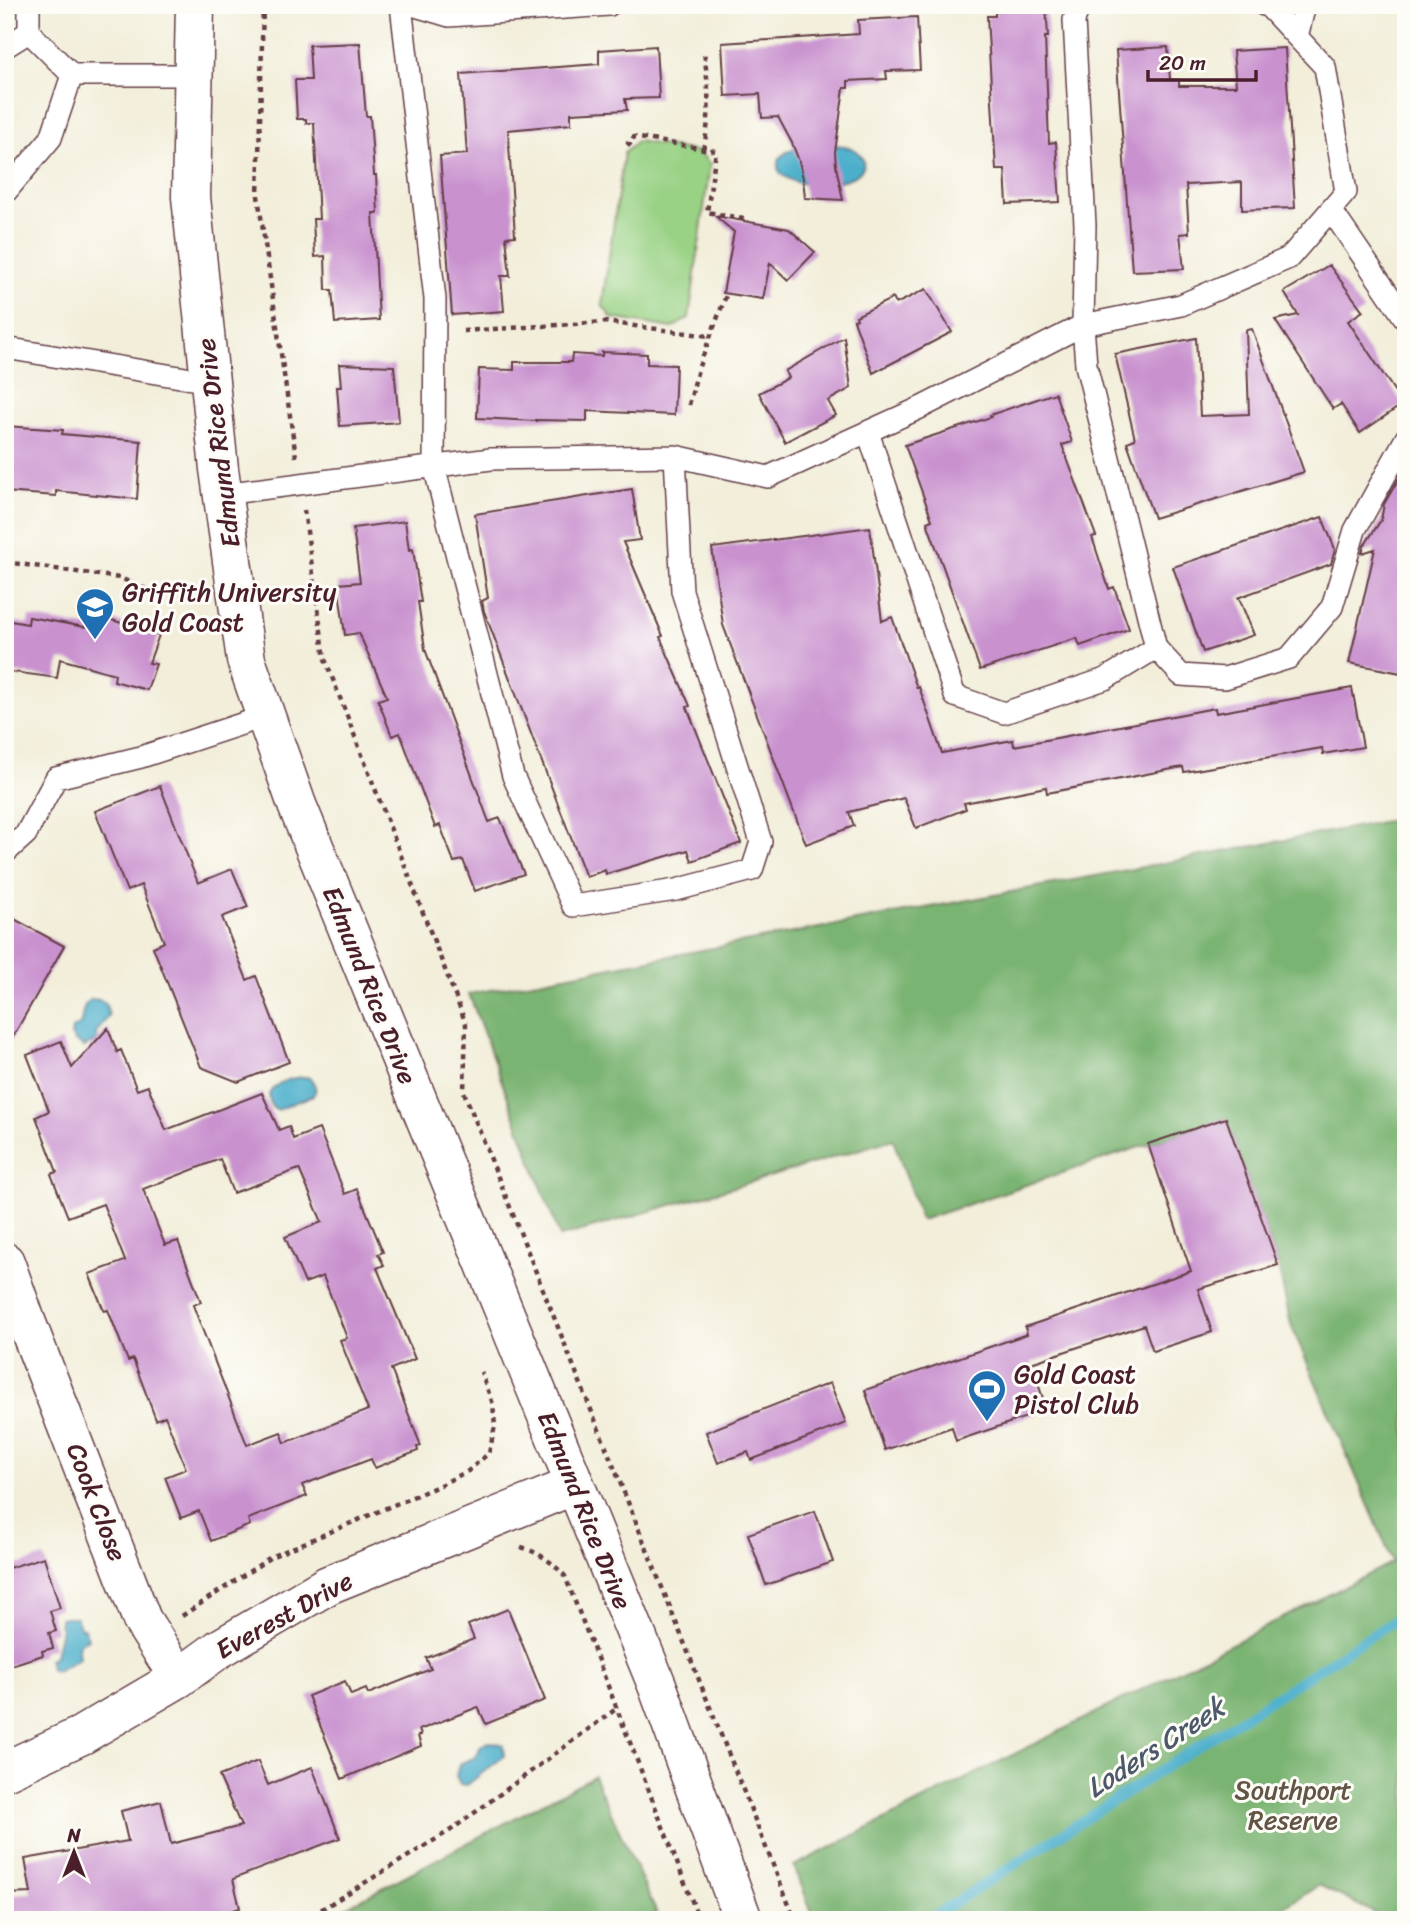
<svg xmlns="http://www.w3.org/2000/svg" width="1411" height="1925" font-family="Sriracha,sans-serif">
<rect width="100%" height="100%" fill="#fdfcf7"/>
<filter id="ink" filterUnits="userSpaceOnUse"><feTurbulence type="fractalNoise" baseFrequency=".0143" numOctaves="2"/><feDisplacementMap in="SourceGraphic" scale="14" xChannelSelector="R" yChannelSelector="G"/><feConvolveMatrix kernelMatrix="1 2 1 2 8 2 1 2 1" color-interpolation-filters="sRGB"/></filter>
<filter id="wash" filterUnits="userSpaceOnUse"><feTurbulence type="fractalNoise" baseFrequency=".00686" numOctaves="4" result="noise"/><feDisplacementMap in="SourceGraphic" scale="28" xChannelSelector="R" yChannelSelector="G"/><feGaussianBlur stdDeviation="1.57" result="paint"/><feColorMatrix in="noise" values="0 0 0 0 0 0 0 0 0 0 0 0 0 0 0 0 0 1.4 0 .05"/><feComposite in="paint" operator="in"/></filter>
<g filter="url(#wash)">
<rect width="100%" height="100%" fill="#f2eeda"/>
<path fill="#99d285" stroke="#727858" stroke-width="2" d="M637 141 699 152 710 164 689 318 672 328 612 318 602 305 624 153Z"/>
<path fill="#7ab472" stroke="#626a4e" stroke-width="2" d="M1406 808V1920H1388L1319 1885 1265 1920H815L794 1866 1393 1562 1291 1325 1278 1265 1226 1118 921 1220 893 1139 779 1174 560 1237 469 994 1403 818Z
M594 1776 660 1920H322Z"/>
<path fill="#4cafcb" stroke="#4b677b" stroke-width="2" d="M829 144C838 145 850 146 857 151 859 153 862 158 863 160 869 184 810 186 796 182 790 180 785 177 781 174L778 168V161C789 144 811 146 829 144Z
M91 999 99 1000 106 1004 109 1016 96 1033 97 1041 84 1047 75 1041 71 1035 72 1029 80 1025C84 1014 81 1006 91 999Z
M307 1077 311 1079C322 1095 311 1097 298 1101 285 1105 271 1122 269 1094 276 1081 293 1077 307 1077Z
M65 1617H76L80 1627 85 1629 88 1639 79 1644 78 1649 79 1658 55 1672 51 1669 49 1659 55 1656 61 1628 60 1626V1618Z
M488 1742 501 1744 503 1746 504 1756 467 1785 460 1784 456 1776 459 1764 476 1757 481 1746Z"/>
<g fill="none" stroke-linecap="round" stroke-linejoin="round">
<path stroke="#4cafcb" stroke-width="10" d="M928 1920 1406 1613"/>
</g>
<g id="blocks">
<path fill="#c992cf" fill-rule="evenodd" d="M995 5H1046L1048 37H1045L1049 143 1056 142 1060 202 1007 204 1005 170H996L987 16H995Z
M917 17 920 70 886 71 887 79 848 81V88H844L835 152 836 166 843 200 805 198 803 178 799 161 792 143 778 117 762 118 760 94 725 96 722 43 859 34 858 20Z
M360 43 366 116H370L374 175H376L378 213H373L379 320 335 323 332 290H326L325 256 315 257 313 219H319L314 123H306V119H297L295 80H311L309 45Z
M656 46 659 98 625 99 627 110 571 113V124L508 130 515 236 506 237 510 276H501L504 311 452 315 440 156 467 154 461 74 599 64V50Z
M1168 47 1170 80H1179V86H1236L1233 51 1285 48 1295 208 1242 210V182L1186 185 1189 233 1180 234 1184 269 1132 271 1116 50Z
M715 216 789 229 815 252 788 280 770 263 763 299 723 293 734 232Z
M1329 265 1363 311 1348 321 1403 404 1360 433 1341 404 1333 409 1275 320 1298 315 1284 292Z
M926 289 952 332 873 373 854 320 857 319 856 316 893 298 896 304Z
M1252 329 1304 472 1154 518 1127 442 1135 439 1115 354 1196 338 1200 416 1249 414 1246 330Z
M844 337 851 388 828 401 836 415 785 442 759 393 788 378 785 371Z
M602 352 647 354V364L676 365 674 415 587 411V421L536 420V421L477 418 479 369 514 370V362H571L572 354 602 356Z
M339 364 394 366 399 422 340 426 337 387H341Z
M1055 393 1072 442 1062 445 1096 536 1092 537 1109 589 1114 587 1129 629 1080 646 1077 638 980 670 927 522 932 520 905 445 991 417 990 415Z
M5 426 63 430 62 434 141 441 137 499 56 491V496L5 492Z
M1406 466V671L1402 670 1401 673 1349 663 1375 549 1362 553 1364 546 1381 520 1384 504Z
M632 489 640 540 623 542 663 636 660 637 690 706 687 707 741 843 692 861 688 850 606 874 605 870 586 877 484 611 482 601 488 598 475 514Z
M1322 517 1335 549 1331 564 1237 598H1239L1254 635 1203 652 1173 567Z
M405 521 409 550 413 549 421 602H418L425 649 489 822 500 818 524 874 475 891 463 860 454 862 440 825 435 827 400 733 392 736 378 700 387 697 359 633 345 635 338 584 360 582 353 528Z
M870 527 882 621 892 617 917 688 919 687 942 753 1013 740 1014 746 1215 708 1216 713 1352 688 1363 747 1323 754 1322 748 1184 772 1183 767 1047 793 1046 787 964 803 966 809 916 828 904 798 849 812 854 826 806 844 723 625 712 548Z
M90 613 159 635 149 663 156 664 147 690 114 681 115 674 60 659 57 678 5 671V620L28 624 29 617 85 627Z
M160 786 198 883 232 869 248 907 222 917 247 980 256 976 289 1062 238 1082 201 1067 153 947 164 942 141 885 127 891 95 811Z
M5 914 64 946 5 1051Z
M108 1028 117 1052 121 1050 137 1090 148 1086 166 1130 262 1093 279 1130 289 1126 293 1139 319 1129 345 1194 357 1189 383 1252 378 1254 384 1265 377 1268 415 1359 391 1369 421 1446 417 1447 418 1451 375 1468 371 1459 302 1485 307 1496 248 1519 250 1525 211 1541 199 1511 181 1518 165 1477 186 1469 165 1416 156 1420 133 1359 128 1361 108 1310 104 1311 89 1274 125 1261 103 1204 68 1217 51 1174 57 1172 36 1117 49 1111 27 1055 61 1041 72 1068ZM220 1159 233 1193 299 1169 322 1222 285 1237 305 1283 323 1276 347 1338 340 1340 368 1410 285 1443 281 1432 247 1445 193 1305 201 1302 178 1241 165 1245 143 1189Z
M1226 1118 1278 1265 1198 1289 1212 1332 1153 1351 1144 1325 1031 1363 1047 1410 956 1441 952 1427 885 1450 865 1390 1027 1334 1025 1327 1191 1271 1148 1144Z
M830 1383 846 1423 751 1460 748 1452 718 1463 706 1432Z
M815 1511 833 1562 766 1585 748 1534Z
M44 1557 60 1608 50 1611 56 1631 49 1633 53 1648 42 1651 43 1655 5 1667V1569Z
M508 1609 545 1700 486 1724 478 1707 419 1730 421 1735 418 1736 421 1746 342 1779 308 1696 345 1681 351 1695 366 1689 368 1694 431 1669 426 1658 474 1639 468 1625Z
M258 1761 268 1785 312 1767 340 1838 233 1879 240 1908 192 1920H5V1894L31 1893 25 1859 128 1841 121 1811 161 1801 171 1844 241 1826 219 1776Z"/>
</g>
</g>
<g filter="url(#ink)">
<use href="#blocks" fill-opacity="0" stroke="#633e45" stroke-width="2"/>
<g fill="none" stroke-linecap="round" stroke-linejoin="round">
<defs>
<path id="lane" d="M29 5V32L72 75H194
M401 5 435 299 434 466 513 776 573 906 676 890 752 870 761 842 682 591 675 456
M412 5 449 16 609 5
M1297 37 1305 5
M5 47 29 32
M5 193 51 138 72 75
M1331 210 1406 320
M5 348 210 382
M868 432 955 696 1004 713 1105 679 1156 648 1086 365 1083 325 1085 225 1074 20 1080 5
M223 494 491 459 675 456 768 477 922 407 1083 325 1181 305 1289 258 1346 192 1325 67 1268 6 1264 5
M1156 648 1181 675 1225 678 1289 658 1332 607 1355 530 1406 438
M5 853 26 834 56 778 141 757 266 716"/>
<path id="street" d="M195 5 191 197 219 469 246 660 297 805 657 1685 743 1920
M5 1262 26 1321 142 1620 179 1678
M5 1771 82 1735 179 1678 219 1649 328 1585 575 1485"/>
</defs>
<use href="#lane" stroke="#633e45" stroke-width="24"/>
<use href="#street" stroke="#633e45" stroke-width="41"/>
<path stroke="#633e45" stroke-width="4.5" stroke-dasharray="5 5" stroke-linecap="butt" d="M263 5 258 196 296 457
M631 146 628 143 634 137 716 151 707 212 747 219V222
M703 149C712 116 708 84 704 51
M463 331 605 322 709 336
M689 405 698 369 727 293
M304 510 325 659 466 1024 464 1092 795 1920
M5 562 120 578 162 596 192 595
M5 783 8 787 6 806
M521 1547C540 1553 552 1562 565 1576L699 1919
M182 1616 271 1557 436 1487 468 1471 489 1453 495 1426 493 1404 481 1372
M304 1920 451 1830 616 1709"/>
<use href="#lane" stroke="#fff" stroke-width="21"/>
<use href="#street" stroke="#fff" stroke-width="38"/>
</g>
</g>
<defs>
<symbol id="university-pin" viewBox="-11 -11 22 30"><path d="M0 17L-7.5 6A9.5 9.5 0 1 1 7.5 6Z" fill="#1f6fb2" stroke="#fdfcf7"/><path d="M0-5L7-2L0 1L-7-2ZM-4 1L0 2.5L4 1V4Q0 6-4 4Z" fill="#fff"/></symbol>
<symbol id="stadium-pin" viewBox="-11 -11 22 30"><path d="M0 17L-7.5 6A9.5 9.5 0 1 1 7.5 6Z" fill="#1f6fb2" stroke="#fdfcf7"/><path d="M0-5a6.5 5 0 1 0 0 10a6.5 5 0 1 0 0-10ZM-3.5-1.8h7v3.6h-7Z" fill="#fff"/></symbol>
</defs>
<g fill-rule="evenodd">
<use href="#university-pin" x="73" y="585" width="44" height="60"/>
<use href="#stadium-pin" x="965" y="1367" width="44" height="60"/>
</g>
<g text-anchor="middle" stroke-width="6" stroke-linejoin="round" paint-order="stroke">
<g font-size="26" fill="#4a1f2b" stroke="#fdfcf7">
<text transform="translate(218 443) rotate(-97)" y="9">Edmund Rice Drive</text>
<text transform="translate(370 985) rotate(68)" y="9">Edmund Rice Drive</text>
<text transform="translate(97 1502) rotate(69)" y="9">Cook Close</text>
<text transform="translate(585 1510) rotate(68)" y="9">Edmund Rice Drive</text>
<text transform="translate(284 1615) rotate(-29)" y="9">Everest Drive</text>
</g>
<g font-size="26" fill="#4a1f2b" stroke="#fdfcf7" text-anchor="start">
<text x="122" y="601">Griffith University<tspan x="122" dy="30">Gold Coast</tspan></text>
<text x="1014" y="1383">Gold Coast<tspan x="1014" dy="30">Pistol Club</tspan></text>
</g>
<g font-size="26" fill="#625546" stroke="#fdfcf7">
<text x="1293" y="1799">Southport<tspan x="1293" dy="30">Reserve</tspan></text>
</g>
<g font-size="28" font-style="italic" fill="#4b596b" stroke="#fdfcf7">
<text transform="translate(1155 1747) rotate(-33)" y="10">Loders Creek</text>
</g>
</g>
<rect width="1411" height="1925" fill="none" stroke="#fdfcf7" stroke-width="28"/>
<g transform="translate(74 1852)" stroke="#fdfcf7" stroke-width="5" paint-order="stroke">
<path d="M0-5L12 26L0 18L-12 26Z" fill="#4a1f2b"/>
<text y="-10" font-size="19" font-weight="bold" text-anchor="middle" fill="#4a1f2b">N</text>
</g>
<path d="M1148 70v10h108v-10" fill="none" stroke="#4a1f2b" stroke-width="3.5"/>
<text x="1159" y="70" font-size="21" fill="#4a1f2b" stroke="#fdfcf7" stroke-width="5" paint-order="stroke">20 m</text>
</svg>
